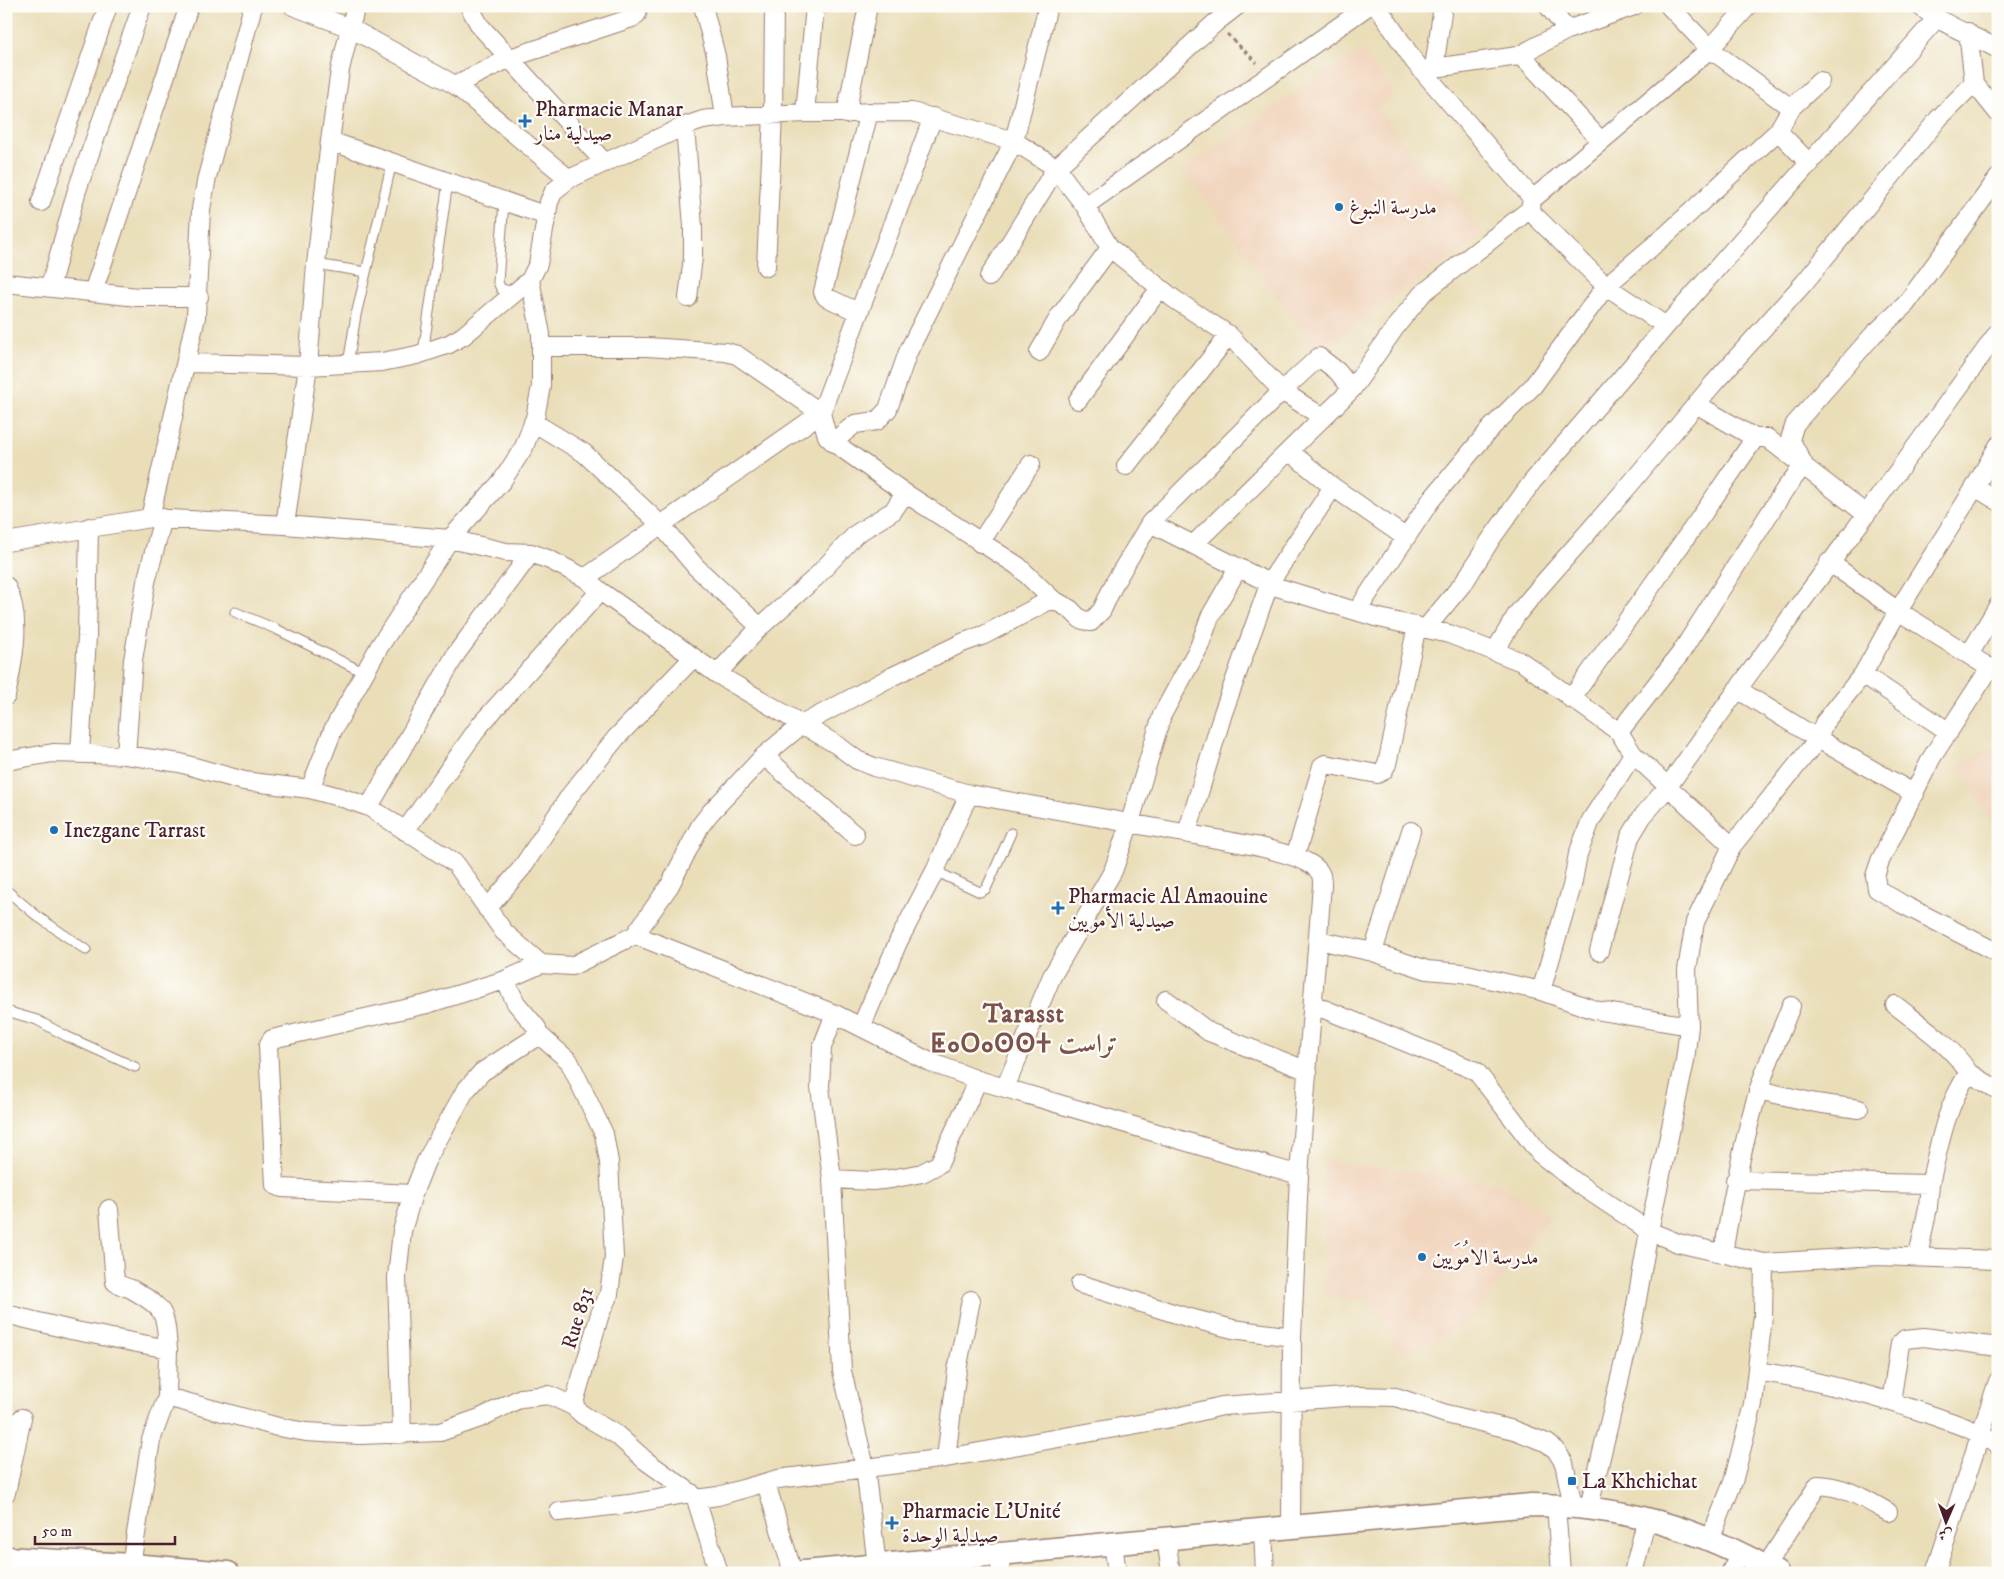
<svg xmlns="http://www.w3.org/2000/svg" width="2004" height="1579" font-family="'IM FELL DW Pica',Amiri,'Noto Sans Tifinagh',serif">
<rect width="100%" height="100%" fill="#fdfcf7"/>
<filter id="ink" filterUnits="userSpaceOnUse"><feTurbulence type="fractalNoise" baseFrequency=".02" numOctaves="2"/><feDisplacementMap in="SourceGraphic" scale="10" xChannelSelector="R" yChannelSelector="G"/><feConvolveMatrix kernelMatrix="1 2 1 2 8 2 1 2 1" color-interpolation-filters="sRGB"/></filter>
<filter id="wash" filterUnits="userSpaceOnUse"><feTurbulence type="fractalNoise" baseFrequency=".0096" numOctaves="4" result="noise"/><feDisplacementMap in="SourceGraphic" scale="20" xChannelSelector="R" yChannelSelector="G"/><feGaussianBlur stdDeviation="1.12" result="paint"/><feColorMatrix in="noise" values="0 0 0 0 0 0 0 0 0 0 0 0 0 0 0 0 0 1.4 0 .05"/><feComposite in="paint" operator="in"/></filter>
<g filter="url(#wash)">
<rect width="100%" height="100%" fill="#eadeb9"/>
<path fill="#f1d5bd" d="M1362 49 1395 94 1378 110 1430 179 1444 174 1484 235 1317 351 1183 168Z
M1998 743V836L1959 765Z
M1324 1160 1495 1182 1550 1216 1469 1323 1401 1355 1370 1301 1325 1297Z"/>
</g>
<g filter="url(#ink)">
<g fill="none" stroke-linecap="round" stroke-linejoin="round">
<defs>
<path id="service" d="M504 202 498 282 501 289 515 292
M316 264 366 272
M423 353 448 182
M348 364 356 315 392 162
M235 612 276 629 365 673
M935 871 980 892 986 889 1011 833
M6 890 37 916 86 950
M6 1011 37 1020 66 1036 135 1067"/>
<path id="minor" d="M293 6 350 28 356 6
M469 6 480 26 605 163
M703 6 716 56 725 117
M1377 6 1414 61 1533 199
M1548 6 1567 30
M1669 6 1710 49 1791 108
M1920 6C1943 25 1972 35 1998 49
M1968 32 1974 83 1998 113
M1518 56 1567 30 1634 6
M1434 68 1518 56 1527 61 1601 141
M1429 76 1434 68 1443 6
M455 85 510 58 632 18 637 14 638 6
M805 113 815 6
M846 114 868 6
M685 126 693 227V257L688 298
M1778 131 1810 164
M330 141 340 70 350 28 455 85 569 179
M41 202 108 6
M1085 206 1368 6
M1529 210 1606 286 1666 326
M766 267 773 115 774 6
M989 277 1056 168 1215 23 1237 6
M6 283 138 297H199
M50 287 77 190 142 6
M93 292 189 6
M858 312 826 297 823 292 869 112
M541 347H647L726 352 737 355 821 413 827 436 833 442 905 493 1018 566 1052 599 1070 609 1080 619 1091 622 1102 610 1115 582 1150 523 1277 587 1375 617 1449 634 1522 662 1619 732 1633 754 1732 846
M1039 352 1059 317 1110 248
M187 363 308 366 316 264 330 141 547 216
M1078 400 1160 288
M1696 404 1755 438
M533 422 584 453 660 524 696 567 760 627
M833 442 855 424 877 421 888 409 908 352 1014 141 1048 6
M1289 451 1333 487 1405 537
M1126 466 1229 335
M1975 487 1998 501
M150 518 196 317 201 209 207 177 253 6
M1150 523 1282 391 1319 357 1337 371 1352 389
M285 525 308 366 382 362 417 355 449 344 463 336 530 280 538 264 549 202 554 191 569 179 685 126 703 120 725 117 805 113 912 112 1014 141 1056 168 1085 206 1110 248 1174 299 1229 335 1282 391 1322 417
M6 542 150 518 285 525 450 539 506 552 531 553 550 560 585 578 600 591 717 674 837 745 857 760 874 767 969 794 1255 846C1271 850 1312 858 1320 873 1322 876 1322 882 1322 885L1299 1175 1292 1337 1291 1527
M980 543 1031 464
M1194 544 1352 389 1397 325 1422 294 1529 210 1533 199 1710 49 1748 6
M1829 562 1898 611 1990 668 1998 667
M585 578 821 413 933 117
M6 586C23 618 13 662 6 696
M1357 611 1431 500 1491 428 1533 386 1606 286 1667 234 1778 131 1791 108 1820 81
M1426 628 1465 581 1491 539 1532 482 1666 326 1936 19
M1495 651 1517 614 1539 588 1632 482 1713 384 1804 283 1939 118 1974 83
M1969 655 1998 606
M1990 668 1932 757 1880 861 1875 876 1877 889 1902 904 1998 953
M717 674 760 627 815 578 856 534 893 511 905 493
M1863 674 1949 732
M1737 689 1818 739 1915 794
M1571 699 1702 515 1755 438H1767L1866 514
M1619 732 1680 654 1785 489 1804 465 1790 439 1795 424 1873 335 1906 304 1998 178
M80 753 87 637 89 527
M126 755 133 660 146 582 163 518
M764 756 855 835
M6 761 53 753 126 755 180 763 244 781 310 789 343 798 369 807 456 864 504 932 541 964 572 966 635 935 670 885 700 826 710 813 764 756 801 725 893 676 962 643 984 635 1052 599
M310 789 333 730 379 647 450 539 502 481 524 447 535 418 541 386V334L530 280
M369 807 456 654 531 553
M405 831 481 724 600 591
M1187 833 1223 713 1270 582 1333 487
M1295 857 1322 766 1325 764 1377 774 1383 771 1387 764 1417 626
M487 909 521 869 571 794 616 738 693 658
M635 935 835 1014 930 1062 978 1080 1299 1175
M1318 940 1373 952 1411 831
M1599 951 1630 837 1642 817 1667 788C1775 634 1890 486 1998 332
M1373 952 1427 970 1462 973 1541 991 1595 1010 1689 1026
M1541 991 1572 886 1578 854 1591 820 1633 754
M1166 1000 1209 1032 1308 1071
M1314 1005 1476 1071 1540 1154 1577 1183 1649 1231 1685 1061 1689 1026 1687 970 1695 922 1732 846 1818 739 1824 723 1863 674 1898 611 1975 487 1998 446
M1895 1005C1923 1027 1949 1043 1969 1073
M835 1014 822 1047 820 1087 832 1179 842 1371 865 1467 877 1566
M861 1027 899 940 935 871 969 794
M537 1033 569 1061 604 1134 609 1162 614 1257 609 1294 600 1314 573 1406 583 1415 617 1435 646 1461 691 1493 696 1499 719 1573
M1005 1088 1052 976 1113 871 1130 822 1162 715 1199 647 1210 617 1238 568
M1758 1090 1816 1103 1859 1109
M832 1179 872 1181 891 1179 922 1173 939 1164 978 1080
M1735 1180 1930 1184C1939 1146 1946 1105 1969 1073L1998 1090
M413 1194 282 1188 275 1185 268 1046 272 1039 427 1004 505 980
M109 1209 115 1282C120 1286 127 1287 133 1290 166 1309 165 1312 168 1349
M1723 1254C1732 1199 1742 1145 1758 1092 1767 1063 1780 1034 1791 1006
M1918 1257 1928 1207 1930 1184
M1080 1284 1186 1317 1233 1329 1292 1337
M6 1314 71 1330 168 1349 167 1397
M1757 1371C1815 1380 1872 1395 1928 1414 1953 1423 1977 1429 1998 1446
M1891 1402 1900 1344 1905 1339 1924 1337 1998 1347
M402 1434 397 1277 402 1231 413 1194 426 1161 465 1091 482 1072 536 1037 537 1028 516 1003 505 980 541 964
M946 1458 957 1370 971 1300
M766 1483 793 1573
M6 1493 22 1418
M696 1499 718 1496 778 1479 946 1458 1177 1417 1222 1406 1358 1396 1396 1397 1446 1414 1514 1430 1547 1443 1556 1450 1564 1463 1573 1506
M1556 1505 1561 1573
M1589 1507 1632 1328 1649 1231 1678 1243 1764 1263 1876 1256 1998 1260
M559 1512 629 1504 691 1493
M1263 1530 1265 1573
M1166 1538 1171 1573
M1710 1540 1733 1482 1753 1404 1763 1316 1764 1263
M1113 1543 1117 1573
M997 1554 1002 1573
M131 1565 151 1440 167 1397 278 1427 306 1432 360 1435 440 1432 480 1418 521 1398 549 1395 573 1406
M1766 1566 1818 1485C1845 1486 1865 1499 1888 1512
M1633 1573 1647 1518
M1730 1573 1740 1553
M1935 1573 1998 1381"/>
<path id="tertiary" d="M6 1558 131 1565 228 1573
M793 1573 1531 1505C1621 1505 1699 1528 1777 1573"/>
</defs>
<use href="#service" stroke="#9a7e72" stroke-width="11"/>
<use href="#minor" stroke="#9a7e72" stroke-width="20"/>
<use href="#tertiary" stroke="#9a7e72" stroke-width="25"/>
<path stroke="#9a7e72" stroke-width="3" stroke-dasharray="4 4" stroke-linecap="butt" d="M1227 34 1257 63"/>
<use href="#service" stroke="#fff" stroke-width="9"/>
<use href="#minor" stroke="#fff" stroke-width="18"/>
<use href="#tertiary" stroke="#fff" stroke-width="22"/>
</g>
</g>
<g fill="#1f6fb2" stroke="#fdfcf7" stroke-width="2">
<path d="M522.5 113.5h5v5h5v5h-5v5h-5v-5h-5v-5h5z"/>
<circle cx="1339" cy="207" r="5"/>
<circle cx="54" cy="830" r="5"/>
<path d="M1055.5 900.5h5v5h5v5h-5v5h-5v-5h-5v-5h5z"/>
<circle cx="1422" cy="1257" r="5"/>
<rect x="1567" y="1476" width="10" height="10" rx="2.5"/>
<path d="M889.5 1515.5h5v5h5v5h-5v5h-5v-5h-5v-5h5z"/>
</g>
<g text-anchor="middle" stroke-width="4.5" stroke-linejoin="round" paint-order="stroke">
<g font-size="21" fill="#4a1f2b" stroke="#fdfcf7" text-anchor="start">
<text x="535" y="116">Pharmacie Manar<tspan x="535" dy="24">صيدلية منار</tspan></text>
<text x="1349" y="214">مدرسة النبوغ</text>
<text x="64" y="837">Inezgane Tarrast</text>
<text x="1068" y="903">Pharmacie Al Amaouine<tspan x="1068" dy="24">صيدلية الأمويين</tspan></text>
<text x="1432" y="1264">مدرسة الامُوَيين</text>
<text x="1582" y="1488">La Khchichat</text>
<text x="902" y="1518">Pharmacie L'Unité<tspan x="902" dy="24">صيدلية الوحدة</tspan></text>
</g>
<g font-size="21" fill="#4a1f2b" stroke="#fdfcf7">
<text transform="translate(577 1318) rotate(-73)" y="7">Rue 831</text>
</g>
<g font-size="26" font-weight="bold" letter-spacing="1" fill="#7e524c" stroke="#fdfcf7">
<text x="1024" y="1022">Tarasst<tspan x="1024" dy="30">ⵟⴰⵔⴰⵙⵙⵜ تراست</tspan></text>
</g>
</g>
<rect width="2004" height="1579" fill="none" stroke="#fdfcf7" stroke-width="25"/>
<g transform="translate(1946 1522) rotate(182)" stroke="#fdfcf7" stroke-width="4" paint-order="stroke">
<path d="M0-4L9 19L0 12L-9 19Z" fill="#4a1f2b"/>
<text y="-8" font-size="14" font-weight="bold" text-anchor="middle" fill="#4a1f2b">ش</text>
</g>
<path d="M35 1536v8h140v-8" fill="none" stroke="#4a1f2b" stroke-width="2.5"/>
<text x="42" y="1536" font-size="15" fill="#4a1f2b" stroke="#fdfcf7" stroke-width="4" paint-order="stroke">50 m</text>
</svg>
